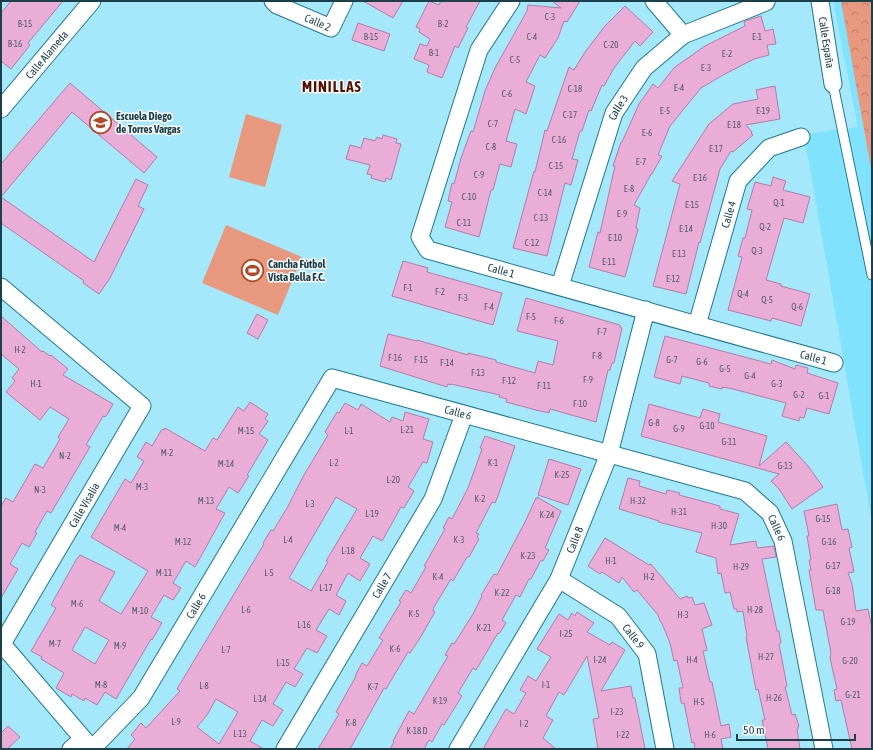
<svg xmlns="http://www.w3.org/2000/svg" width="873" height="750" font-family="'Asap Condensed',sans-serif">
<defs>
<pattern id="park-crowns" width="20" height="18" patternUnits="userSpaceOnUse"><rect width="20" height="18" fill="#e8987e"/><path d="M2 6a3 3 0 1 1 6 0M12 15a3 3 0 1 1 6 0" fill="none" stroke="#bb7d69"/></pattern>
</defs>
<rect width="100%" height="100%" fill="#a5e7fb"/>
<path fill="#80e2fd" d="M833 1H872V523L804 134 858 127Z"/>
<path fill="url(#park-crowns)" d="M841 1H872V174Z"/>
<path fill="#e8987e" d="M246 114 282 125 265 187 229 177Z
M226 225 302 257 278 315 202 283Z"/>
<path fill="#eaadd8" stroke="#b57ca4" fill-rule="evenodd" d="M11 1H63L28 43 30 45 11 69 1 61V13Z
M363 1H403L393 18Z
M429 1 439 5 441 1H480L466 27 468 28 458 48 455 46 442 78 427 72 429 65 414 59 420 44 427 46 430 39 419 32 420 29 416 27Z
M552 1H580L567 22 564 21 558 38 545 58 540 55 526 82 535 86 526 114 515 109 506 141 517 144 511 167 500 164 493 190H491L479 237 445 227 452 202 448 201 452 183 454 184 461 158 471 131 473 132 485 91 495 68 527 11 528 5 561 8Z
M625 6 653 32 640 46 635 41 614 68 604 86 602 85 591 111 589 110 582 131H580L572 159 578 160 571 185 565 183 547 256 513 248 534 171 535 172 545 130 547 131 569 67 574 70 585 52 605 26Z
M761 16 765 31 773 29 776 44 767 45 769 55 754 59 723 75 701 88 670 126 658 155 662 156 652 174H651L649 178 634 205 640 208 636 228 638 229 625 277 589 267 598 232 600 233 615 166H613L621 142H622L639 104 653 84 658 88 675 67 705 46 745 26 744 22 745 21Z
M358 23 390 34 384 51 352 40Z
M70 83 157 157 144 173 72 112 1 197 94 262 136 179 148 185 138 206 144 209 110 278 99 294 83 283 84 281 1 223V164Z
M775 86 780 119 746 125 752 132 751 133 753 135 733 152 731 151 720 169 700 243 699 242 686 294 653 286 680 184 672 181 709 124 733 104 758 99 756 90Z
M383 135 397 139 396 143 401 144 391 180 386 178 385 182 371 178 372 175 367 174 370 165 346 159 350 145 361 148 364 138 375 141 377 137 382 139Z
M773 177 786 181 783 190 810 197 803 223 784 218 766 280 781 284V286L810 294 801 326 772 318 771 321 728 310 742 257 738 256 743 238H745L752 210 747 209 755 182 771 186Z
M403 261 428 268 427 272 502 293 493 325 392 296Z
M526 298 620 325V327L622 328 614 363H612L610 370H608L596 422 550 409 549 413 536 410 506 402 507 399 499 397 500 395 451 384V385L448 384 447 387 380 366 388 334 417 341V340L468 355V353L496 360V362L535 373 538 361 553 365 558 341 517 331Z
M257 314 268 320 258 339 247 333Z
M1 316 42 352 43 351 50 356 51 355 68 369 63 375 113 404 107 415 105 417 103 416 86 445 90 447 51 513 47 511 35 532 37 533 29 547 22 543 10 564 18 569 1 598V506L6 498 13 502 35 464 43 468 60 439 58 437 69 419 50 407 40 420 6 392 15 381 12 378 19 369 1 354Z
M665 336 771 364 772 360 795 369 796 365 808 368 807 373 838 383 829 414 807 408 804 418 800 417 799 421 782 416 786 403 733 389 722 387V389L709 386V383L682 376 680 384 654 377Z
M250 402 268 414 265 419 268 421 259 434 268 440 247 475 249 476 238 493 229 487 216 509 225 513 195 567 186 561 173 583 181 588 173 600 164 595 151 617 162 623 152 640 151 639 116 699 105 692 97 705 85 698 84 701 72 694 71 697 56 688 64 673 41 659 42 657 31 651 56 608 51 605 76 560 80 555 115 572 99 601 121 614 148 571 91 537 125 479 131 483 144 461 137 457 146 442 152 446 162 429 164 430 165 428 205 451 213 438 217 440 238 407 244 411ZM85 627 109 640 95 664 72 650Z
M345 403 358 410 361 404 390 422 392 417 403 421 405 412 429 419 423 439 433 442 427 463 423 462 408 487 414 491 404 508 401 507 382 541 373 536 360 558 370 564 360 581 348 573 336 595 346 601 339 615 329 609 316 630 327 636 317 653 307 648 294 669 303 674 295 687 286 682 273 704 283 710 273 726 262 720 250 741 264 749H127L135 739 131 735 141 723 146 728 180 691 177 689 264 544 263 543 271 530 273 531 287 508 304 475 328 435 325 432 337 412 339 413ZM336 497 357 509 326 561 328 562 311 591 289 578ZM216 699 238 712 219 744 197 727 207 715Z
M649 404 700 418 703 409 720 414 718 422 767 436 759 466 786 442 808 466 823 487 792 509 779 489 771 481 779 474 641 436Z
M485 436 515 446 498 496 495 503 492 502 476 533 479 534 477 537 479 539 469 557H467L453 581 451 579 434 607 433 611 435 612 420 638 410 653 408 652 386 689 384 688 350 749H318L339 714 336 712 356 676H355L362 663 367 666 383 640 379 638 401 602 399 601 406 590 411 593 426 567 424 566 445 529 443 528 449 517 452 519 468 488 482 449 480 448Z
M549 459 581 469 568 505 538 495Z
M628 478 640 481 639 486 666 494 667 490 680 493 679 495 720 506V509L739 514 730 545 756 541 757 548 774 546 776 557 762 559 777 631H779L781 643 779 644 787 686 785 687 792 715 795 714 799 726 798 727V729H797L800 749H768L762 720H765L758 689 756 690 746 637H747L743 611 737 612V609H734L730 592 725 593 721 573 718 574 716 558 696 552 702 533 658 522 659 521 619 509Z
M537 497 561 511 545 548 549 550 543 561 541 560 531 579H529L520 597 516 595 502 620 506 623 499 634 498 633 476 670 473 668 458 693 462 696 444 725 442 724 432 742 429 740 424 749H390L394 742 393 741 409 711 414 714 448 656 445 655 452 643 454 644 473 614 482 596 481 595 494 574 497 575 525 522 536 498 537 499Z
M837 504 842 530 848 529 852 547 849 548 854 572 848 573 852 584 856 611 868 609 872 628V749H852L841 700 836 701 834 690 837 689 830 658 831 653 823 610H816L809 570H811L809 560H811L807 536H809L804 511Z
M605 538 649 565 651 564 680 599 687 596 688 598 692 597 695 605 704 603 712 625 702 629 707 650 703 651 710 682H712L721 726 729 724 731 737 721 739 723 749H695L694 742 692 743 684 703 682 704 681 702 679 688H683L677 660 674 661 670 643 661 621H660L658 615 637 590 634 592 622 577 619 583 602 572 600 574 588 566Z
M577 612 594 623 587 632 610 645 612 642 625 650 601 691 631 686 633 698H635L645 749H598L593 719 599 718 587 656 564 695 559 692 546 716 553 720 543 738 556 749H483L506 709 514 714 526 693 520 690 528 676 536 681 551 657 537 649 559 614 568 620 572 613 575 616Z
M8 726 20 737 7 749H1V733Z"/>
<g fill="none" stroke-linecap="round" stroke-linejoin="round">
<defs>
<path id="service" d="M833 84 872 275"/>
<g id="minor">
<path id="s1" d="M273 1 277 5 331 28 344 1"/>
<path id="s2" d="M511 1 479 50 420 237 428 250 834 363"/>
<path d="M654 1 683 35"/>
<path id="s3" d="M820 1 833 84"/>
<path id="s4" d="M1 109 92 1"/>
<path id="s5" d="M560 286 614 113 644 68 683 35 766 2"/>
<path d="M1 287 142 406 2 644 92 749"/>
<path id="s6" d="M697 325 738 181 769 148 801 137"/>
<path id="s7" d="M559 579 618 616 647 654 665 749"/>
<path d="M71 749 77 744 92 749"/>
<path id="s8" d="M92 749 141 698 332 378 745 491 770 513 783 541 824 749"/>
<path id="s9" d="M285 749 433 499 464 415"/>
<path id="s10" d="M458 749 559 579 609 454 646 310"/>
</g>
</defs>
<use href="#service" stroke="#1b7a91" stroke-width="11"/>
<use href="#minor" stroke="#1b7a91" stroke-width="19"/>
<use href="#service" stroke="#fff" stroke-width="9"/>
<use href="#minor" stroke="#fff" stroke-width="17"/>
</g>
<defs>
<symbol id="school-ring" viewBox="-11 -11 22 22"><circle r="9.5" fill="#fcfcfc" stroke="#b04926" stroke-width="1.5"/><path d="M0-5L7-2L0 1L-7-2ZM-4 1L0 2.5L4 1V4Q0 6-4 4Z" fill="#b04926"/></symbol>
<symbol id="stadium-ring" viewBox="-11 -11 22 22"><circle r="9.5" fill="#fcfcfc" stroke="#b04926" stroke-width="1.5"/><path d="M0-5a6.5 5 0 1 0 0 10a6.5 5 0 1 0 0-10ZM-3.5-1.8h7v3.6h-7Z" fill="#b04926"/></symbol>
</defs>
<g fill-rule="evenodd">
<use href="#school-ring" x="88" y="110" width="25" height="25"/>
<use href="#stadium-ring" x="240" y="258" width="25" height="25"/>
</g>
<g text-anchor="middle" stroke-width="3" stroke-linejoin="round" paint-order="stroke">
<g font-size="9" fill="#505b6e">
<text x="550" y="20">C-3</text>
<text x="25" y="27">B-15</text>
<text x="443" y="27">B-2</text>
<text x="371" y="40">B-15</text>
<text x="532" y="40">C-4</text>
<text x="757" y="40">E-1</text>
<text x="15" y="47">B-16</text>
<text x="611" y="48">C-20</text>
<text x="434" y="56">B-1</text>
<text x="727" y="57">E-2</text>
<text x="515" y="63">C-5</text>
<text x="706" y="71">E-3</text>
<text x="679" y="91">E-4</text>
<text x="575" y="92">C-18</text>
<text x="507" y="97">C-6</text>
<text x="665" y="114">E-5</text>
<text x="763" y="114">E-19</text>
<text x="570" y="118">C-17</text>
<text x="493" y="127">C-7</text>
<text x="734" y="128">E-18</text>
<text x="647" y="136">E-6</text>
<text x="559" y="143">C-16</text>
<text x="491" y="150">C-8</text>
<text x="716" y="152">E-17</text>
<text x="641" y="165">E-7</text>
<text x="556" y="169">C-15</text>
<text x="479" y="178">C-9</text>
<text x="700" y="181">E-16</text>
<text x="629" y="192">E-8</text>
<text x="545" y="196">C-14</text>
<text x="469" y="200">C-10</text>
<text x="779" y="206">Q-1</text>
<text x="692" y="208">E-15</text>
<text x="622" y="217">E-9</text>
<text x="541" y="221">C-13</text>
<text x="464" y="226">C-11</text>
<text x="765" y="230">Q-2</text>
<text x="686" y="232">E-14</text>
<text x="615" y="241">E-10</text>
<text x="532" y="246">C-12</text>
<text x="757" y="254">Q-3</text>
<text x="679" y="257">E-13</text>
<text x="609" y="265">E-11</text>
<text x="673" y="282">E-12</text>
<text x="408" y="291">F-1</text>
<text x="440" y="295">F-2</text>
<text x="743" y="297">Q-4</text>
<text x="463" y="301">F-3</text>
<text x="767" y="303">Q-5</text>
<text x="489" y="310">F-4</text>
<text x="797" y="310">Q-6</text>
<text x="531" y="320">F-5</text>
<text x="559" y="324">F-6</text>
<text x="602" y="335">F-7</text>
<text x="20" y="353">H-2</text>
<text x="597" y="359">F-8</text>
<text x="395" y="361">F-16</text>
<text x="421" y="363">F-15</text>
<text x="672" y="363">G-7</text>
<text x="702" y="365">G-6</text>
<text x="447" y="366">F-14</text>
<text x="725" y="372">G-5</text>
<text x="478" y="376">F-13</text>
<text x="750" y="379">G-4</text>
<text x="588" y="383">F-9</text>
<text x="509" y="384">F-12</text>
<text x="36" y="387">H-1</text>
<text x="777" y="387">G-3</text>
<text x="544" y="389">F-11</text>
<text x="799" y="398">G-2</text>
<text x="824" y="399">G-1</text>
<text x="580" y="407">F-10</text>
<text x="654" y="426">G-8</text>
<text x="707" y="429">G-10</text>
<text x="679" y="432">G-9</text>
<text x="407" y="433">L-21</text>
<text x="246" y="434">M-15</text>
<text x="349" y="434">L-1</text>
<text x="729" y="445">G-11</text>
<text x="167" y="456">M-2</text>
<text x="65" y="459">N-2</text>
<text x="334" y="466">L-2</text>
<text x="493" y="466">K-1</text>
<text x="226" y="467">M-14</text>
<text x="785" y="469">G-13</text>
<text x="562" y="478">K-25</text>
<text x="393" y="483">L-20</text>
<text x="142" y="490">M-3</text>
<text x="40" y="493">N-3</text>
<text x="480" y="502">K-2</text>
<text x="206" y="504">M-13</text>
<text x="638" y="504">H-32</text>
<text x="310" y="507">L-3</text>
<text x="679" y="515">H-31</text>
<text x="372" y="517">L-19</text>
<text x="547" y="518">K-24</text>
<text x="823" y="522">G-15</text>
<text x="719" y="529">H-30</text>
<text x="120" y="531">M-4</text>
<text x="288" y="543">L-4</text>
<text x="459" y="543">K-3</text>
<text x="183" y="545">M-12</text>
<text x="829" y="545">G-16</text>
<text x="348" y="554">L-18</text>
<text x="528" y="559">K-23</text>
<text x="611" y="564">H-1</text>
<text x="833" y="569">G-17</text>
<text x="741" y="570">H-29</text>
<text x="164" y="576">M-11</text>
<text x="269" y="576">L-5</text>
<text x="438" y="580">K-4</text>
<text x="649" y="580">H-2</text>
<text x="326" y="591">L-17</text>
<text x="833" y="594">G-18</text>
<text x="502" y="596">K-22</text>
<text x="77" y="607">M-6</text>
<text x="246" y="613">L-6</text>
<text x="755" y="613">H-28</text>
<text x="140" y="614">M-10</text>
<text x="414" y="617">K-5</text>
<text x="683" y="618">H-3</text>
<text x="848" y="625">G-19</text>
<text x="304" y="628">L-16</text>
<text x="484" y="631">K-21</text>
<text x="566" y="637">I-25</text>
<text x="55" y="647">M-7</text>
<text x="120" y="649">M-9</text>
<text x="395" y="652">K-6</text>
<text x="226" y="653">L-7</text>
<text x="766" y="660">H-27</text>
<text x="600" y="663">I-24</text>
<text x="692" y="663">H-4</text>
<text x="850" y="664">G-20</text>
<text x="283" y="666">L-15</text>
<text x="101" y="688">M-8</text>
<text x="546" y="688">I-1</text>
<text x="204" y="689">L-8</text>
<text x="373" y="690">K-7</text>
<text x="853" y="698">G-21</text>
<text x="774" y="701">H-26</text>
<text x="260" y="702">L-14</text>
<text x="440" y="704">K-19</text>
<text x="699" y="705">H-5</text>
<text x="617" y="715">I-23</text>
<text x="176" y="725">L-9</text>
<text x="351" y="726">K-8</text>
<text x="524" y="727">I-2</text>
<text x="417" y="734">K-18 D</text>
<text x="240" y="737">L-13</text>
<text x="623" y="738">I-22</text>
<text x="710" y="738">H-6</text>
</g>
<g font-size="11" fill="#1c404a" stroke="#fcfcfc">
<text dy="4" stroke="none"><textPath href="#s1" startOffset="50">Calle 2</textPath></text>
<text dy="4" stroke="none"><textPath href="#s3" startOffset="42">Calle España</textPath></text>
<text dy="4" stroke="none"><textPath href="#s4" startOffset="71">Calle Alameda</textPath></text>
<text dy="4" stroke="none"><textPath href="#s5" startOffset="188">Calle 3</textPath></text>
<text dy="4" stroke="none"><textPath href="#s6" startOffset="115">Calle 4</textPath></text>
<text dy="4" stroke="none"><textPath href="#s2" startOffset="346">Calle 1</textPath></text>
<text dy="4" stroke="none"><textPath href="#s2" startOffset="670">Calle 1</textPath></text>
<text dy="4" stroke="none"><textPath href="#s8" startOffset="574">Calle 6</textPath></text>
<text transform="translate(84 505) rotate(-60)" y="4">Calle Visalia</text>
<text dy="4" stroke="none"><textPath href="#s8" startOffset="921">Calle 6</textPath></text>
<text dy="4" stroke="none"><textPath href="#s10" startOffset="240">Calle 8</textPath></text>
<text dy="4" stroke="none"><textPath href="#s9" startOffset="190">Calle 7</textPath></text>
<text dy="4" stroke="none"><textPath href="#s8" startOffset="178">Calle 6</textPath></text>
<text dy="4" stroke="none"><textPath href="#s7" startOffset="95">Calle 9</textPath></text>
</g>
<g font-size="11" font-weight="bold" fill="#1c404a" stroke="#fcfcfc" text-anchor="start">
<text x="116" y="120">Escuela Diego<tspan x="116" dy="13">de Torres Vargas</tspan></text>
<text x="268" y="268">Cancha Fútbol<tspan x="268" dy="13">Vista Bella F.C.</tspan></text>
</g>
<g font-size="15" font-weight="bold" letter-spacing="1" fill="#531200" stroke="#fcfcfc">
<text x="332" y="92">MINILLAS</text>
</g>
</g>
<rect width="873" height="750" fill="none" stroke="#1c404a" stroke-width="4"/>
<path d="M737 734v6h118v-6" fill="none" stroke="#1c404a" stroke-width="2"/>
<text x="743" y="734" font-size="12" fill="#1c404a" stroke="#fcfcfc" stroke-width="3" paint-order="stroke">50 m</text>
</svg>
